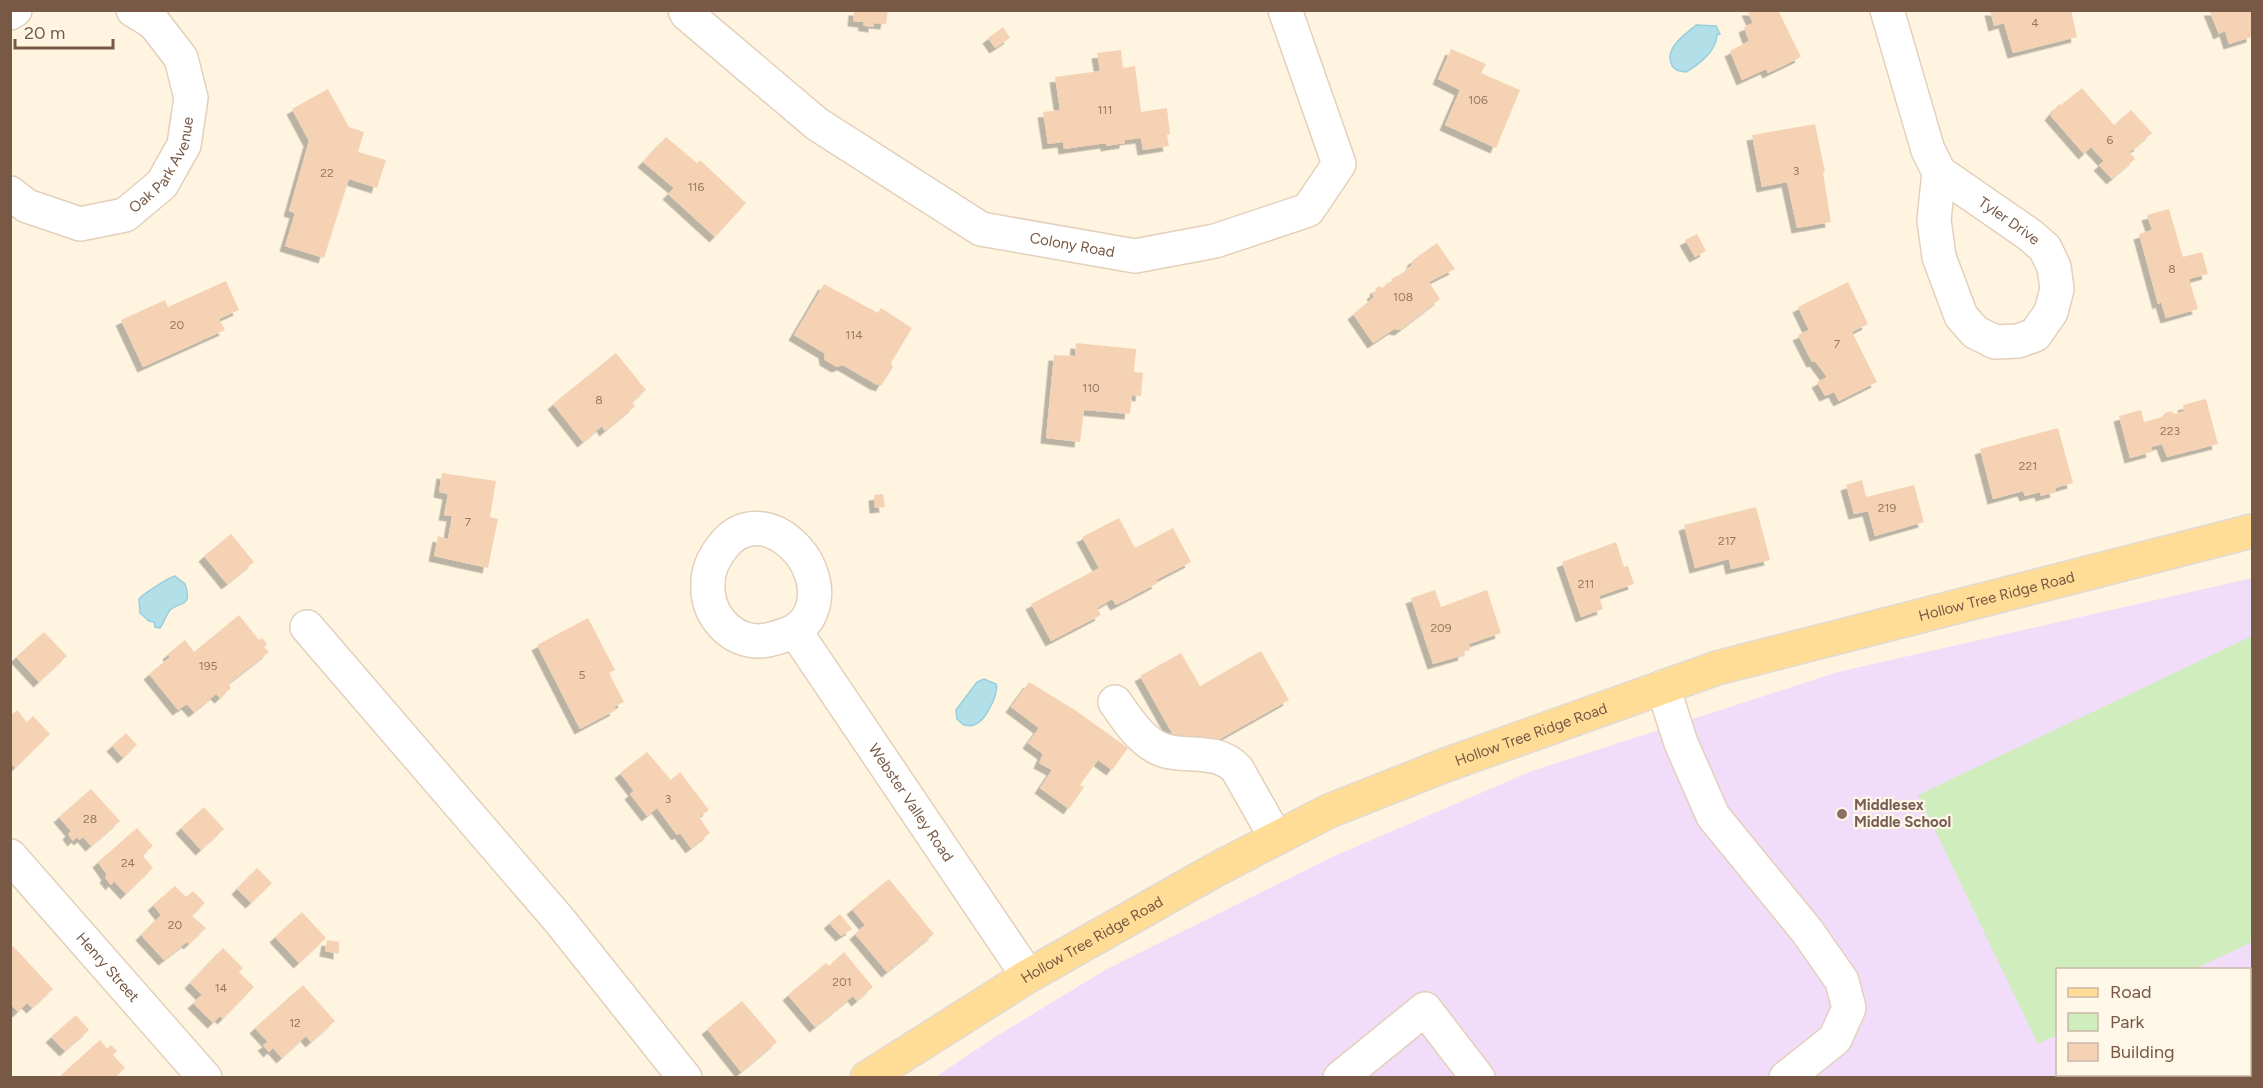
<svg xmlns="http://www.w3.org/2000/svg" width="2263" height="1088" font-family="Figtree,sans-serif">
<defs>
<filter id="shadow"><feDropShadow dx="-5.5" dy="5.5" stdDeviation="0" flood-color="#0004"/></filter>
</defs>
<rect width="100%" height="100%" fill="#fef4e0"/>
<path fill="#f1ddfa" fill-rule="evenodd" d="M2252 578V1077L934 1078 995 1037 1107 969 1332 857 1532 771 1838 672ZM2058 970H2250V1074H2058Z"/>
<path fill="#cfedbd" d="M2252 636V942L2195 969 2058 970 2057 1035 2038 1044 1918 795Z
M2252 974V1077H2168L2166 1075 2250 1074V975Z"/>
<path fill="#b3dfe9" stroke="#98cfdc" stroke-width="1.5" d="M1696 25 1716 26 1720 34 1717 35C1716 52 1699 64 1686 72 1679 71 1673 70 1671 63 1665 47 1686 34 1696 25Z
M175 576 185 584C193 608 180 601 170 610 165 616 165 622 160 628L155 627 154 622 149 621 140 613 139 599C143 594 168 578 175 576Z
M984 679 996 684C999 693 987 717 978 723 974 726 968 726 964 725L957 719 956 710 977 682Z"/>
<path fill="#f6d2b5" filter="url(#shadow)" d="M854 10H888L886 24 874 23V27L866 26 863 25 864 22 853 21Z
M1747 10H1778L1801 57 1768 73 1766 69 1742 80 1730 51 1749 41 1744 27 1753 23Z
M1990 10H2071L2077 37 2013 53 2004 23 1994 26Z
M2209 10H2252V37L2229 44 2225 31 2219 34Z
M1003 27 1010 38 995 48 988 38Z
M1451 49 1486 64 1481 73 1520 90 1496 148 1445 125 1460 90 1438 79Z
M1121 50 1123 68 1135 66 1141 112 1167 108 1170 134 1167 135 1169 146 1143 150 1141 138 1125 140V143L1106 146V143L1064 149 1063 142 1048 144 1043 112 1060 110 1055 77 1100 71 1097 53Z
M2082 88 2114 125 2131 110 2152 133 2139 144 2140 145 2129 152 2135 159 2112 179 2099 165 2104 161 2091 147 2084 154 2050 115 2059 104 2061 105Z
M328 89 349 127 364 132 358 152 386 160 377 188 349 179 324 258 285 246 295 213 289 211 309 141 292 109Z
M1815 124 1825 172 1823 173 1831 222 1797 228 1787 182 1762 187 1752 135Z
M666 137 697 163 700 160 746 203 715 237 668 194 674 188 643 162Z
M2169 209 2183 257 2202 252 2208 274 2189 279 2198 309 2166 318 2161 302 2158 304 2139 234 2152 230 2147 215Z
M1697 234 1706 251 1695 257 1685 240Z
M1437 243 1455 269 1429 282 1440 299 1400 330 1394 329 1373 343 1353 314 1374 297 1372 294 1376 291 1375 289 1380 286 1382 288 1392 281 1391 279 1407 271 1406 269 1411 266 1413 260Z
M226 281 239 310 219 319 225 330 143 367 121 320 165 300 168 307Z
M1848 282 1868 324 1852 332 1877 382 1839 401 1834 392 1825 396 1817 382 1827 377 1815 361 1812 362 1798 335 1809 330 1798 307Z
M824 284 878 313 881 308 912 328 891 363 893 367 881 386 877 384V385L843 365 837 367 825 360 824 353 794 335Z
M1076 343 1136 349 1134 372 1143 373 1141 396 1132 395 1130 414 1084 410 1080 442 1046 438 1054 355 1075 356Z
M616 353 646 390 632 402 635 406 605 431 602 426 583 442 553 404Z
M2206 399 2218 444 2167 457 2162 444 2151 447 2152 452 2130 458 2119 416 2141 410 2144 422 2162 417 2165 413 2171 411 2175 414 2184 411 2183 405Z
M2058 428 2073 483 2055 488 2056 492 2041 496 2040 492 2025 496 2023 491 1993 499 1980 449Z
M442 473 496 481 490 517 498 519 488 568 434 556 438 536 448 539 452 516 444 515 448 494 439 492Z
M1862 480 1866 497 1914 485 1924 522 1875 536 1868 511 1854 514 1846 485Z
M883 494 885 507 875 508 874 495Z
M1756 507 1770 560 1731 569 1729 559 1695 568 1684 525Z
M1119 518 1135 548 1173 528 1191 562 1156 580 1158 583 1116 605 1112 599 1097 608 1101 615 1051 641 1031 604 1099 568 1082 537Z
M231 534 254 562 227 584 204 556Z
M1616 542 1624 567 1628 566 1634 584 1599 596 1603 609 1581 617 1562 562Z
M1435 590 1441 607 1487 590 1501 633 1469 644 1470 650 1463 652 1464 655 1433 664 1411 598Z
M239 615 259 640 262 638 267 644 264 647 269 652 228 684 231 688 220 698 216 694 194 712 187 704 178 710 149 674 170 657 168 654 185 640 194 652Z
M588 618 615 670 609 673 624 702 614 707 616 710 580 729 537 645Z
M44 632 67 656 39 682 16 657Z
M1261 651 1289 700 1186 758 1140 676 1181 653 1200 686Z
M1029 682 1075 710 1128 748 1112 770 1098 760 1080 785 1084 787 1069 809 1040 788 1052 770 1039 763 1043 754 1028 743 1039 728 1011 707Z
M17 710 27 722 33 716 50 734 15 768 10 763V716Z
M126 733 137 745 123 758 112 746Z
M647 752 671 780 680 772 709 810 699 817 710 833 691 848 680 833 677 835 657 808 647 816 630 794 634 791 620 773Z
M91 789 120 821 91 846 83 837 79 840 77 837 73 841 68 834 71 831 59 817Z
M204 807 224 829 201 850 181 828Z
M137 828 153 846 142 855 153 868 126 894 114 881 111 885 105 877 107 875 98 862Z
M257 868 272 883 251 903 237 889Z
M889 879 934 934 887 972 855 934 865 925 852 909Z
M175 886 186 897 193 891 205 903 192 916 206 928 189 944 187 942 164 960 141 935 161 915 153 905Z
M302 912 326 938 299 963 275 937Z
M840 914 852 929 841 936 829 923Z
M327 940 339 942V954L325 951Z
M13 946 53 989 32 1008 27 1003 18 1012 10 1004V948Z
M223 948 243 968 239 972 254 987 223 1019 220 1016 213 1023 193 1003 202 995 190 983Z
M844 952 873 987 857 1001 853 996 815 1027 788 995 826 963 829 966Z
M303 985 335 1021 311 1042 306 1036 282 1058 273 1048 269 1052 263 1045 268 1042 255 1028Z
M742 1001 777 1042 741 1072 707 1029Z
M76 1015 89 1030 65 1051 51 1037Z
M100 1040 107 1049 111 1045 117 1051 113 1055 125 1068 114 1078H58Z"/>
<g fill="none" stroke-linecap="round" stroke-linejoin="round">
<defs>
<g id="minor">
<path id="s1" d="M685 10 687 14 817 124 981 229 1135 256 1215 241 1308 210 1339 164 1285 10"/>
<path id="s2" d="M1887 10 1928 150 1939 172 2030 235 2045 248 2054 267 2057 289 2051 312 2035 335 2018 341 1995 342 1975 332 1961 316 1939 257 1934 220 1939 172"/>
<path d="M10 13 15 10"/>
<path id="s3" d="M10 193 27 206 80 224 125 215 162 184 184 145 191 98 181 58 154 23 133 10"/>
<path d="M307 627 560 921 685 1078"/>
<path id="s4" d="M795 631C799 627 805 623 808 618 837 567 763 495 723 546 715 556 708 570 708 583 706 611 726 638 755 641 769 642 782 636 795 631L1028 976"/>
<path d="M1663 687 1681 743 1713 816 1807 931 1842 981 1849 1008 1835 1039 1786 1078"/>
<path d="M1115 702C1126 718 1139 738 1156 747 1182 761 1214 745 1237 769L1276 838"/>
<path id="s5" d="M10 856 205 1078"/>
<path d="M1340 1078 1425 1009 1478 1078"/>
</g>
<g id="major">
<path id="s6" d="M867 1078 1028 976 1215 870 1329 811 1443 766 1717 668 2252 531"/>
</g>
</defs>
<use href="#minor" stroke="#e3d0bb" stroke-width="36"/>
<use href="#major" stroke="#e1dad6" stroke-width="36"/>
<use href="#minor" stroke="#fff" stroke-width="33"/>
<use href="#major" stroke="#ffdd96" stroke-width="33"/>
</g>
<circle fill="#8d6e63" stroke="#fff7e8" stroke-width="2" cx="1842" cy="814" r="6"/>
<g text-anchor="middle" stroke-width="4.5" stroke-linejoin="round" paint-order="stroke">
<g font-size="12" fill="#977761">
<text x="2035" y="27">4</text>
<text x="1478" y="104">106</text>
<text x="1105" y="114">111</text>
<text x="2110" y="144">6</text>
<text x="1796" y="175">3</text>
<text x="327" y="177">22</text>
<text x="696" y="191">116</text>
<text x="2172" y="273">8</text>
<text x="1403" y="301">108</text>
<text x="177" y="329">20</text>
<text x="854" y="339">114</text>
<text x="1837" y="348">7</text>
<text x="1091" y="392">110</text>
<text x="599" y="404">8</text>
<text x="2170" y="435">223</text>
<text x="2028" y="470">221</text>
<text x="1887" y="512">219</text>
<text x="468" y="526">7</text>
<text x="1727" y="545">217</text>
<text x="1586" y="588">211</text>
<text x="1441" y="632">209</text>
<text x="208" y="670">195</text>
<text x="582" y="679">5</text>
<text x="668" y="803">3</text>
<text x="90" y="823">28</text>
<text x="128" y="867">24</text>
<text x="175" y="929">20</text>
<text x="842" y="986">201</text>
<text x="221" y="992">14</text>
<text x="295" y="1027">12</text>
</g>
<g font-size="15" fill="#775945" stroke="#fff7e8">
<text dy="5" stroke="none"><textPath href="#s3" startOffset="188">Oak Park Avenue</textPath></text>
<text dy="5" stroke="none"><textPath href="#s2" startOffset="256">Tyler Drive</textPath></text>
<text dy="5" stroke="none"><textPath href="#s1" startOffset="462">Colony Road</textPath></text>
<text dy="5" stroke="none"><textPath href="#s6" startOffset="1236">Hollow Tree Ridge Road</textPath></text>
<text dy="5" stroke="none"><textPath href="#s6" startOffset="750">Hollow Tree Ridge Road</textPath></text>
<text dy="5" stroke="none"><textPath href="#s4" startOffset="550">Webster Valley Road</textPath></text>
<text dy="5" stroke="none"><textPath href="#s6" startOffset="264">Hollow Tree Ridge Road</textPath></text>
<text dy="5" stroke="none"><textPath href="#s5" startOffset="148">Henry Street</textPath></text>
</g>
<g font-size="15" font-weight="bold" fill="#785e54" stroke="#fff7e8" text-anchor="start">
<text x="1854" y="810">Middlesex<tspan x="1854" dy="17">Middle School</tspan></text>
</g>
</g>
<rect width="2263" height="1088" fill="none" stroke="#775945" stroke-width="24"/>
<rect x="2056" y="968" width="195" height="108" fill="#fff7e8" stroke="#c9b8a7" stroke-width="1.5"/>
<rect x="2068" y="988" width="30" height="9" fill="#ffdd96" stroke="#c9b8a7" stroke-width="1.5"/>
<text x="2110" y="998" font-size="18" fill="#775945">Road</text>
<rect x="2068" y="1013" width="30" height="18" fill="#cfedbd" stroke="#c9b8a7" stroke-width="1.5"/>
<text x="2110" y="1028" font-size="18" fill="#775945">Park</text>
<rect x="2068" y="1043" width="30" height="18" fill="#f6d2b5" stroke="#c9b8a7" stroke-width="1.5"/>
<text x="2110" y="1058" font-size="18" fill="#775945">Building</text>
<path d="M15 39v9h98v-9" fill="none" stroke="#775945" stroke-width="3"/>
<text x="24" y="39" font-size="18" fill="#775945" stroke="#fff7e8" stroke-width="4.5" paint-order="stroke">20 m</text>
</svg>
